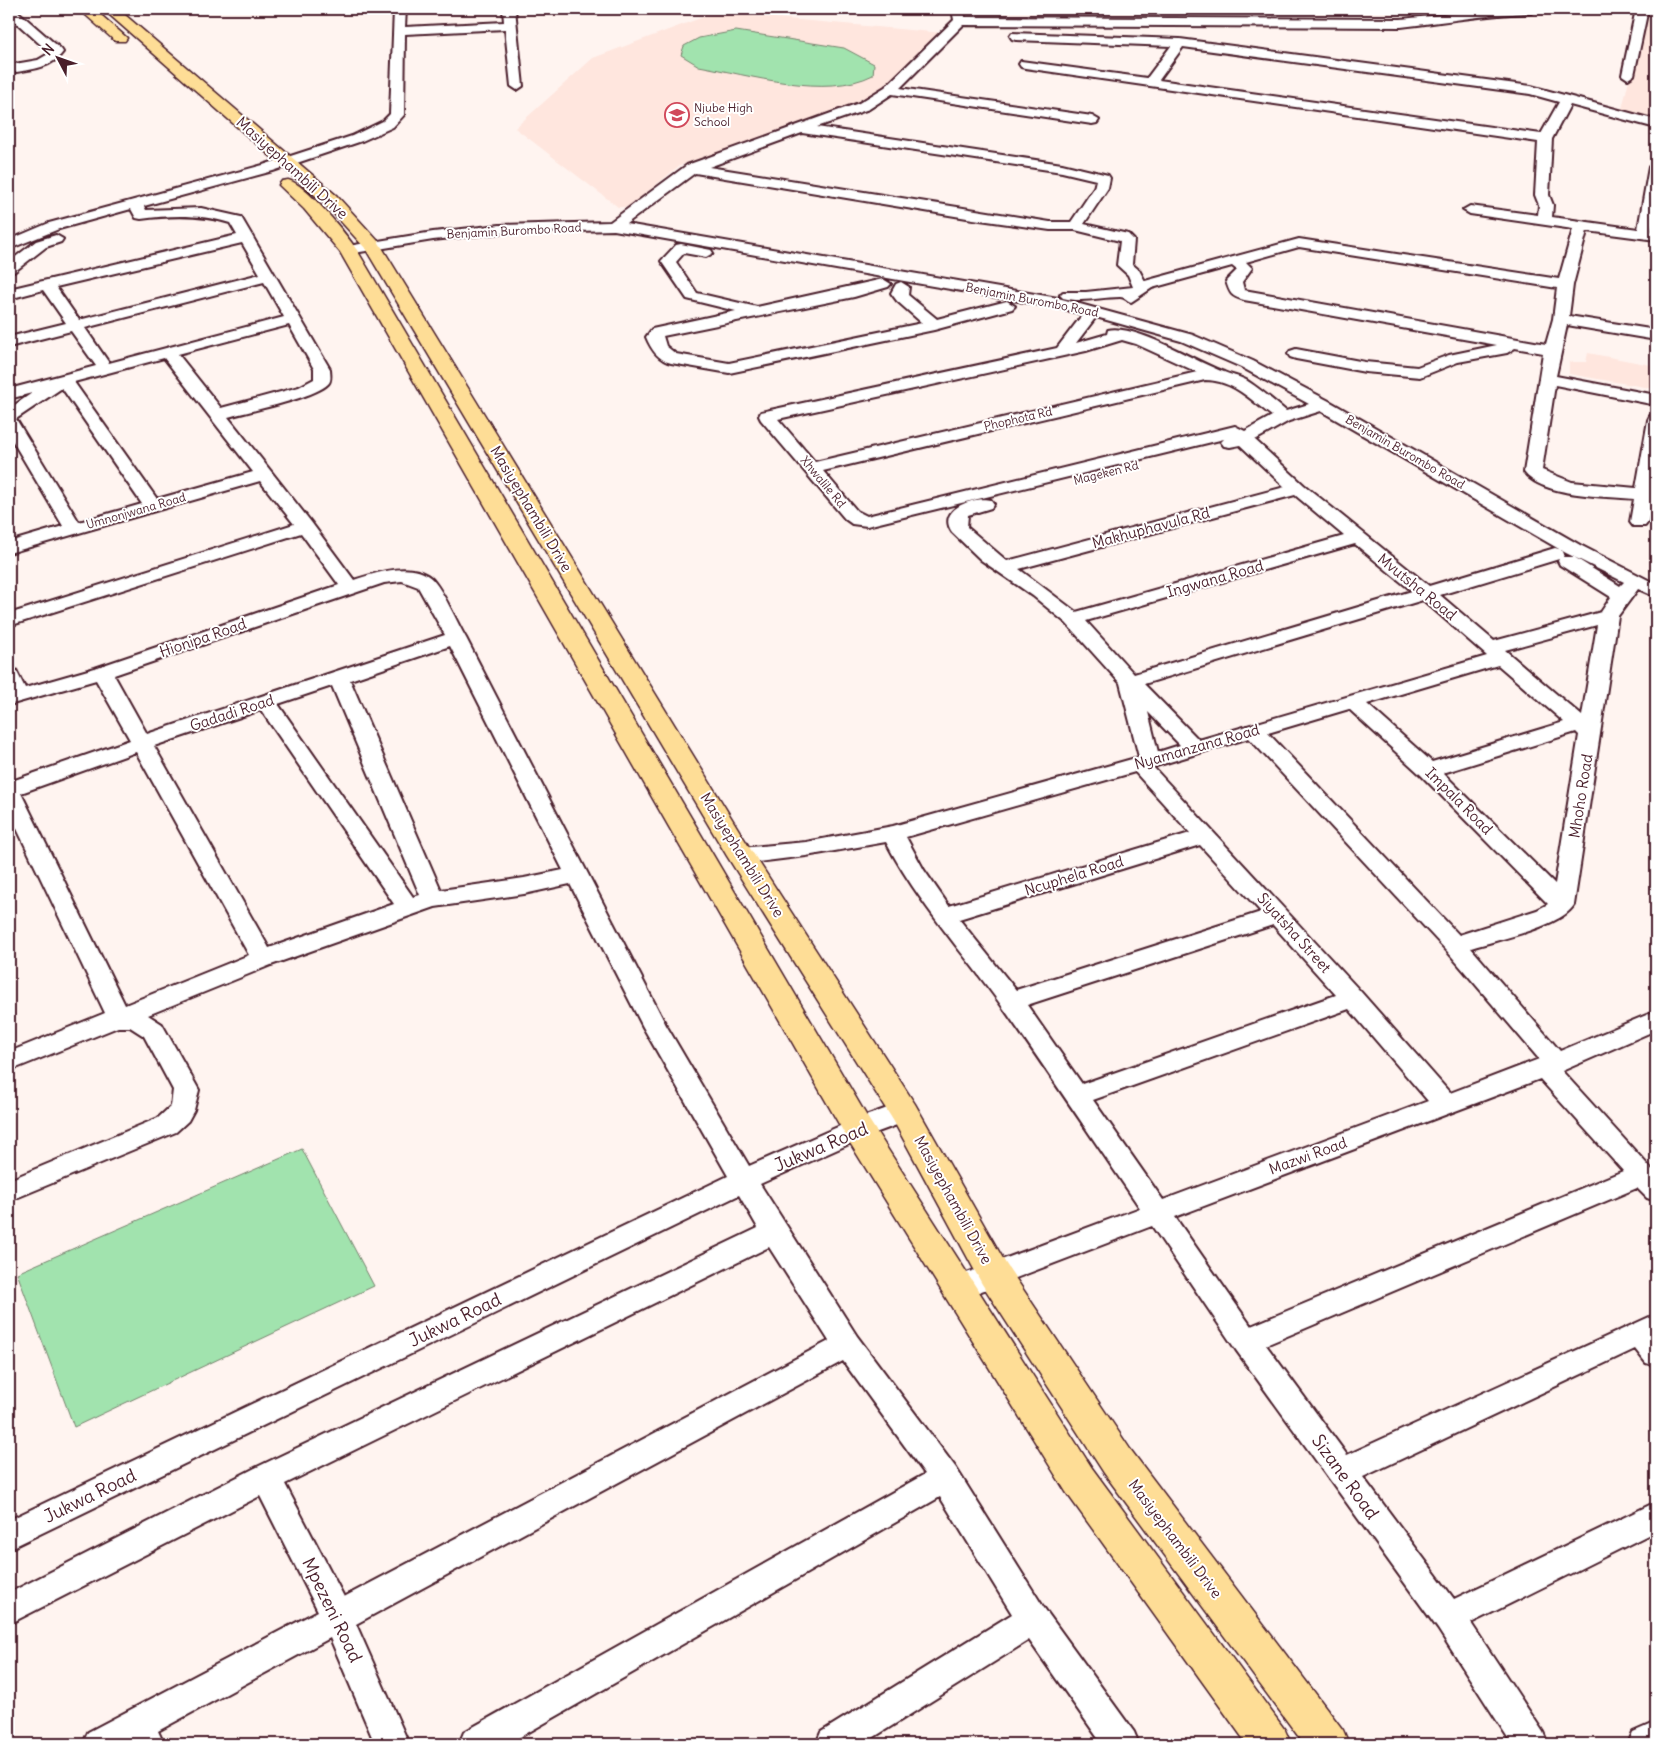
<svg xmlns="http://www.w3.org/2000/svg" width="1665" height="1753" font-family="Delius,sans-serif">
<rect width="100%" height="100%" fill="#fff4f0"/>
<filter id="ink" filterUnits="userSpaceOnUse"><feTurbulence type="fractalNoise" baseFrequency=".02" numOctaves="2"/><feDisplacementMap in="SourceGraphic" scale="10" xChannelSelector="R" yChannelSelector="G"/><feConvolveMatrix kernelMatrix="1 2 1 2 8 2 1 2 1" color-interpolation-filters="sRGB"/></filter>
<g filter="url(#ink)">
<path fill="#ffe6de" d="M1646 9H1656V123L1621 113Z
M714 13 811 21 943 33 883 90 863 101 679 166 629 207H618L515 128 593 58Z
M1588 353 1656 366V389L1569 374V362H1586Z"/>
<path fill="#a1e3ae" stroke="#76816c" d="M736 31 844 48 874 64 873 75C826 99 749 75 699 66L681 55 684 46 699 38Z
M302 1149 374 1286 74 1427 17 1273Z"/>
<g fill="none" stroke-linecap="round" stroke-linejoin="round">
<defs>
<path id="minor" d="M9 9H15L61 49 63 52C51 69 28 70 9 73V65L38 60 50 53 9 16Z
M394 9H406L405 27 504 22 503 9H515L523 86 517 90 511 86 505 29 405 34 404 115 393 127 362 141 273 171 144 206 146 210 201 208 241 217 330 369C330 374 332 380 328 384 314 398 250 411 228 417L311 522 354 580C375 573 414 560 433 580 445 594 456 621 466 638L666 1025 749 1166 849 1122 904 1102 913 1105 917 1112 913 1119 867 1136 760 1184 857 1336 956 1468 1044 1608 1134 1732 1139 1744H1102L1029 1640 863 1744H816L821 1732 1012 1614 940 1497 508 1744H459L464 1732 925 1474 843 1361 356 1624 409 1744H375L330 1638 158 1731 164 1744H83L88 1732 318 1611 260 1496 9 1624V1593L255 1468 758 1228 739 1195 9 1549V1520L728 1176 643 1027 570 884 524 894 435 907 271 965 148 1015 162 1024 199 1090 194 1110 188 1121 176 1132 9 1201V1180L158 1118 171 1106 173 1090 144 1036 130 1027H118L9 1071V1052L105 1013 9 812V782L130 740 96 680 9 705V668L16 670 25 688 95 668 339 585 301 533 9 626V614L294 524 260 481 9 553V542L63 526 9 435V409L32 393 9 399V389L96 366 71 331 9 347V337L66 323 43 290 9 299V289L237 235 230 223C201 214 171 215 141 219L136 218 131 209 59 229 9 249V240L49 223 263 165 352 136 383 121 390 114ZM242 243 260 274 79 320 56 287ZM264 282 284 317 109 363 85 328ZM289 325 314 369V379L299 387 221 408 178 354ZM164 358 253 472 157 499 74 382ZM62 388 142 504 79 522 16 419ZM402 581 418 587 445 635 147 734 114 675 384 583ZM450 646 563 870 524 878 441 890 350 680ZM332 686 420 895 413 897 278 704ZM261 710 394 904 269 948 154 746ZM136 752 249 955 125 1005 21 793ZM769 1247 829 1341 344 1597 285 1484Z
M952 9H964L965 17 1401 19 1470 12 1477 9H1537L1531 13C1487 14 1445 22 1401 27L963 25 900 88 1092 116 1099 120 1097 123 1092 124 892 94 869 109 817 127 1062 164 1108 175 1110 178 1108 188 1084 224 1128 234 1134 240 1132 264 1139 270 1145 281 1299 239 1559 279 1573 229 1470 214 1463 210 1470 206 1538 215 1539 205 1535 195 1538 142 1025 68 1021 67 1019 64 1021 61 1147 78 1171 46 1016 40 1012 39 1010 36 1012 33 1180 39 1531 86 1656 120V128L1570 105 1552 139 1549 195 1553 205 1552 217 1638 229 1649 167 1656 163V205L1652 231 1656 232V240L1587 231 1573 285 1569 316 1656 330V340L1567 325 1556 376 1656 395V405L1555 385 1542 470 1572 482 1636 488 1648 420 1650 416 1656 415V471L1648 522 1645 526H1633L1630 522 1634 499C1606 496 1542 497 1524 472L1543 353 1515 348 1507 353 1458 362 1420 377 1365 372 1296 359 1290 357 1288 354 1290 351 1296 349 1365 362 1417 367 1449 355 1497 345 1244 300C1231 296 1230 294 1226 281L1237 270 1232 266 1152 288 1131 302C1126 300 1125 297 1120 297 1100 297 1083 303 1063 298L1060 295 1063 292H1086L1133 287 1128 275 1117 265 1120 241 1075 230H1050L973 219 695 173 626 224 1058 298 1193 335 1253 361 1329 401 1580 545 1656 584V597L1638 589 1618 616 1574 905C1561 927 1496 940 1471 948L1560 1051 1656 1011V1030L1562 1071 1656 1174V1201L1647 1198 1637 1188 1266 1345 1347 1455 1656 1314V1366L1646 1363 1635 1349 1363 1477 1454 1599 1656 1502V1531L1471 1623 1543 1732 1548 1744H1512L1438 1629 1236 1350 1152 1226 958 1300 948 1296 944 1288 948 1280 1140 1208C1094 1141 1050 1075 1004 1009 964 953 918 903 886 842L806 856 741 864 733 861 730 856 733 851 741 848 806 842 893 826 1139 757 1120 683 1066 623 1033 596 981 560 952 532C936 509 975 496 991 500L994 504 991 508 968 515 967 527 1007 561 1285 487 1240 445 1230 447 1224 446 1221 442 1224 439 867 526 852 524 845 519 761 420 759 416 761 412 1057 348 1083 314 1058 308 614 230 500 233 433 240 348 254 341 250 348 246 433 232 500 225 610 222 687 165 859 103 885 87 954 20ZM1183 47 1530 94 1559 102 1541 134 1159 80ZM802 133 1062 172 1096 180 1094 188 1071 222H1050L709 167ZM1299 247 1557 288 1553 319 1546 344 1244 290 1242 282 1252 268 1246 262ZM1096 317 1181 341 1241 367 1309 404 1286 411C1273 400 1260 389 1246 380 1238 376 1231 375 1224 372 1198 363 1134 323 1108 330L1107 334 1076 343ZM1122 340 1136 344 1197 372 815 462 778 419 1086 351ZM1205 380C1233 380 1251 400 1272 416L1245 431 1235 426 867 516 857 511 823 471ZM1321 411 1566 553 1624 582 1620 586 1574 557H1563L1564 554 1562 550 1555 548 1429 586 1304 485 1255 440 1289 421ZM1295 495 1344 536 1076 612 1019 569ZM1355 544 1412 591 1134 674 1086 621ZM1559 559 1558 561 1560 565 1611 597 1601 612 1494 641 1440 595ZM1423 600 1487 656 1199 740 1144 684ZM1597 625 1582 716 1505 650ZM1498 665 1564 722 1432 762 1367 704ZM1349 709 1421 775 1548 904 1537 910 1459 935 1268 733ZM1148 712 1180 745 1158 752ZM1576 732 1579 735 1555 884 1443 773ZM1249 738 1447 951 1539 1059 1450 1093 1361 992 1153 767ZM1135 772 1190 833 949 906 924 870 906 837ZM1200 845 1261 912 1016 990 959 919ZM1273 925 1336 995 1082 1084 1027 1005ZM1349 1009 1428 1101 1163 1200 1093 1100ZM1540 1079 1623 1171 1251 1326 1175 1217Z
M1636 9H1648L1634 75 1628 79 1622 75Z
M56 235 63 239 61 242 46 247 14 272 9 273V262L36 241Z
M681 244 711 250 713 253 706 257 684 253 676 262 697 293 757 307 883 279 891 284 888 287 854 297 663 336 666 346 676 354 729 363 922 323 897 301 891 293 896 284 901 282 909 287 908 295 937 319 1007 301 1015 306 1012 309 934 330 729 373 671 363C658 360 651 349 646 337L652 329 736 311 687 299 661 261 676 245Z
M1656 1722V1744H1628L1633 1732Z"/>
<path id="major" d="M79 9H94L127 38 125 41H115Z
M103 9H118L337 196 378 241 751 850 915 1104 1006 1264 1130 1449 1343 1730 1349 1744H1304L1104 1473 982 1284 893 1120 727 856 365 248 325 204Z
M288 180C306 184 346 234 357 250L869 1120 1092 1468 1285 1730 1291 1744H1247L1066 1492 847 1138 340 252 304 209 279 185 282 181Z"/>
</defs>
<use href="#minor" stroke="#4a1f2b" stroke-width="4"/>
<use href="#major" stroke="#4a1f2b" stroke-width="3"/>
<use href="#minor" fill="#fff" fill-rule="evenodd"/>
<use href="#major" fill="#fedd96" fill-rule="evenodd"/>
</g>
</g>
<defs>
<symbol id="school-ring" viewBox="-11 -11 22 22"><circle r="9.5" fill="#fff" stroke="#d1495b" stroke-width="1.5"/><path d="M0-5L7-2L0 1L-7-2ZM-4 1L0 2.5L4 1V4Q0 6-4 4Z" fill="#d1495b"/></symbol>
</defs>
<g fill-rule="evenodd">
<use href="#school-ring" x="663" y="101" width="28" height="28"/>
</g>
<g text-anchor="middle" stroke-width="4" stroke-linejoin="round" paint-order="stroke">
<g font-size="12" fill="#4a1f2b" stroke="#fff" text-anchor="start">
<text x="694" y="112">Njube High<tspan x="694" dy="14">School</tspan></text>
</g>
<g font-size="12" fill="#4a1f2b" stroke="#fff">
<text transform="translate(514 231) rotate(-3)" y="4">Benjamin Burombo Road</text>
<text transform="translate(1032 300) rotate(11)" y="4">Benjamin Burombo Road</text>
<text transform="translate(1018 419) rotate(-13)" y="4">Phophota Rd</text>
<text transform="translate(1405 452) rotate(30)" y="4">Benjamin Burombo Road</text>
<text transform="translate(1106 473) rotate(-14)" y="4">Mageken Rd</text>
<text transform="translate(823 482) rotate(50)" y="4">Xhwalile Rd</text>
<text transform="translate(136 511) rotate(-16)" y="4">Umnonjwana Road</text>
</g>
<g font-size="15" fill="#4a1f2b" stroke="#fff">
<text transform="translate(292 168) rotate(42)" y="5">Masiyephambili Drive</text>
<text transform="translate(531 509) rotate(59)" y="5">Masiyephambili Drive</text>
<text transform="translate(1151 528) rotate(-15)" y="5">Makhuphavula Rd</text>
<text transform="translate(1215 579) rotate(-16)" y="5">Ingwana Road</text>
<text transform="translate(1417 587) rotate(39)" y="5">Mvutsha Road</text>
<text transform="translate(203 638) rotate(-19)" y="5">Hionipa Road</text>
<text transform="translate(232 713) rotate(-18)" y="5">Gadadi Road</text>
<text transform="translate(1197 747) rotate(-16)" y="5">Nyamanzana Road</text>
<text transform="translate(1581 796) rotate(-81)" y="5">Mhoho Road</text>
<text transform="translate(1459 801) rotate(45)" y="5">Impala Road</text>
<text transform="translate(742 855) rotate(58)" y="5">Masiyephambili Drive</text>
<text transform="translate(1074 876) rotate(-17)" y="5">Ncuphela Road</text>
<text transform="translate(1294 933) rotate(48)" y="5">Siyatsha Street</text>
<text transform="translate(1308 1156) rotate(-20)" y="5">Mazwi Road</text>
<text transform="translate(953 1200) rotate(61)" y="5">Masiyephambili Drive</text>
<text transform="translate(1175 1539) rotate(53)" y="5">Masiyephambili Drive</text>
</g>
<g font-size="18" fill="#4a1f2b" stroke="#fff">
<text transform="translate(821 1147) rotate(-23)" y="6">Jukwa Road</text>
<text transform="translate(455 1320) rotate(-26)" y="6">Jukwa Road</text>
<text transform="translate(1345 1477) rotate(54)" y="6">Sizane Road</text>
<text transform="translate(90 1496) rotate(-26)" y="6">Jukwa Road</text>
<text transform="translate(332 1610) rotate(64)" y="6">Mpezeni Road</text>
</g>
</g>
<rect width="1665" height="1753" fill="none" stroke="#fff" stroke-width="30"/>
<rect x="15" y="15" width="1635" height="1723" fill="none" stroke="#4a1f2b" stroke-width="2" filter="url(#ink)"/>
<g transform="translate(58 58) rotate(311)" stroke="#ffffff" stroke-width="4" paint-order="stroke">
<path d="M0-4L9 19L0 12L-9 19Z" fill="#4a1f2b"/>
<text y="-8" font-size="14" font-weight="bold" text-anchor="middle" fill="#4a1f2b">N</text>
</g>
</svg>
